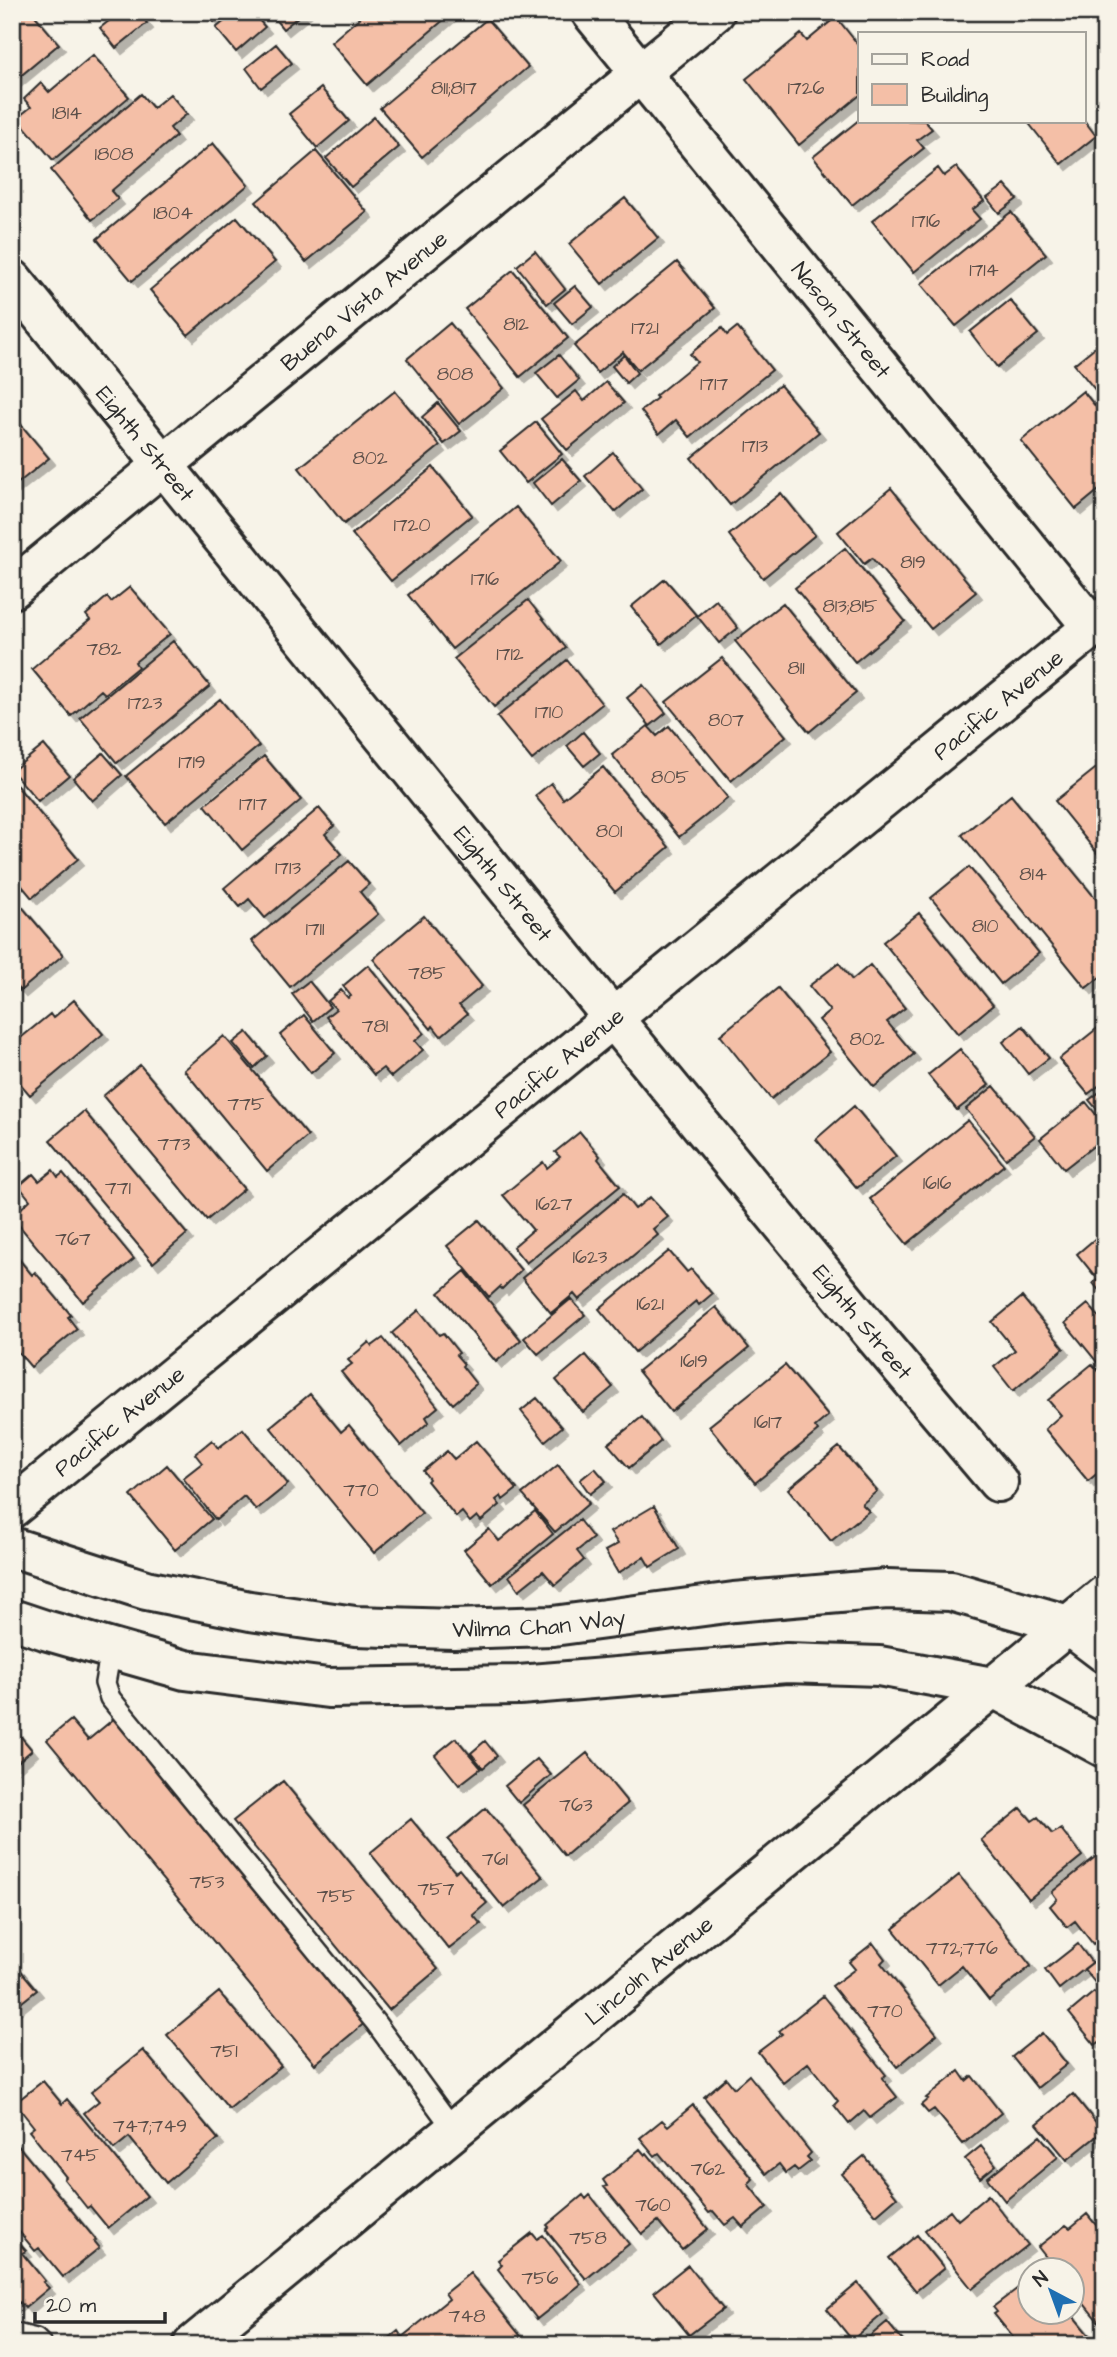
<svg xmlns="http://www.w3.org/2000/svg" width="1117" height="2357" font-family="'Architects Daughter',sans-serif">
<defs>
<filter id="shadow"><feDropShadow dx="6" dy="6" stdDeviation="0" flood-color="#0004"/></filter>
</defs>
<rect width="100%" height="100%" fill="#f7f3e8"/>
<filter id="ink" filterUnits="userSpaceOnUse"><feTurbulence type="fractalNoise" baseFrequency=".0143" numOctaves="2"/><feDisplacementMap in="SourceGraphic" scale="14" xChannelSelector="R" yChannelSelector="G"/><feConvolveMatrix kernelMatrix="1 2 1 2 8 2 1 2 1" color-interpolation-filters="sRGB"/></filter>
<g filter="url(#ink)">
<path fill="#f4bfa7" stroke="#2b2b2b" stroke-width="2" filter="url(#shadow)" d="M12 12H32L59 44 12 83Z
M120 12H138L147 23 116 48 100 28Z
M207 12H226L214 22Z
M236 12H252L265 27 236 52 216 28Z
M269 12H304L283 29Z
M366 12H453L367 85 331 42Z
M836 17 860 47V95L799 145 746 79 801 34 807 41Z
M487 19 528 67 422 157 380 108Z
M276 44 292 63 261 88 246 68Z
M93 55 129 97 53 160 17 118 31 107 24 99 41 83 49 92Z
M321 88 349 121 317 148 289 114Z
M141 94 153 108 170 94 187 114 170 128 176 136 111 191 118 199 92 220 51 170Z
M374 117 399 147 351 187 326 158Z
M860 119 925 121 932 129 917 140 924 148 852 205 813 157Z
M1084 120 1096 136 1061 164 1027 121Z
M213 143 248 185 132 281 97 239Z
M316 151 367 212 306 262 256 202Z
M956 167 984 201 972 210 980 219 914 272 872 221 938 168 944 176Z
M1005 185 1017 199 999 213 987 198Z
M625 198 658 238 602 284 569 244Z
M1011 212 1046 254 956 326 921 284Z
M237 217 275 262 188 335 150 290Z
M535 251 565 289 547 304 517 266Z
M677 262 715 308 638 370 623 352 597 373 574 346Z
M513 270 568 338 520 377 465 309Z
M575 286 593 307 572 324 554 303Z
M1010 300 1038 334 997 367 970 332Z
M450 323 504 388 459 424 407 359Z
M737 327 772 370 690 437 676 420 659 434 641 411 657 398 655 396 697 362 690 354 722 328 727 335Z
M1105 339V402L1074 364Z
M559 355 579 380 557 398 536 373Z
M624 355 637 373 626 383 612 366Z
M606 382 624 403 567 450 541 419 576 391 584 401Z
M780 385 819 432 730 505 691 458Z
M395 391 440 446 344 524 299 468Z
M1083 391 1105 418V485L1076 509 1021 441Z
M438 403 461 431 444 444 422 417Z
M12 414 49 458 12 488Z
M536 422 562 454 526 483 500 451Z
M613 452 642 489 615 512 585 476Z
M562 459 581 481 551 506 533 483Z
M433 467 472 515 391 581 352 534Z
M891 488 976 592 931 629 872 558 864 564 838 532Z
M781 493 815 535 763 578 729 535Z
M516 507 561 561 452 649 408 595Z
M845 548 905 621 855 662 795 588Z
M665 579 696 615 661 644 631 607Z
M130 587 170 634 135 662 138 667 105 694 101 690 71 716 32 669 90 620 86 615 107 597 111 602Z
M528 600 566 648 494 707 454 659Z
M716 600 738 628 719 643 697 616Z
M783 603 856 693 809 732 735 641Z
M173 641 210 686 117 763 80 718Z
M722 658 786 736 731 781 666 702Z
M567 660 602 704 532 760 497 717Z
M643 685 666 713 650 726 627 698Z
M220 699 259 746 165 823 126 776Z
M648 726 657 736 669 726 728 798 679 837 612 755Z
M583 732 600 753 584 766 567 746Z
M44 745 69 775 38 801 12 771Z
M103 753 122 775 92 801 73 778Z
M264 756 301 800 242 850 205 805Z
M1100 765 1105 770V863L1055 801Z
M603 767 669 847 615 892 535 796 551 783 563 799Z
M12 780 78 859 32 898 12 874Z
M1011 795 1105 910V973L1086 988 962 835Z
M319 808 334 826 325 834 342 854 265 918 249 899 240 907 224 888Z
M349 861 369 884 360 892 378 914 290 987 252 941Z
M969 867 1039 953 1001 984 931 898Z
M12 895 63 955 20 991 12 982Z
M919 913 993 1005 958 1034 883 942Z
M424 916 482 986 459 1005 467 1014 441 1036 433 1026 431 1029 373 959Z
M839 963 852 980 870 965 905 1008 887 1022 914 1054 874 1087 819 1020 830 1011 809 986Z
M368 965 424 1033 415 1041 423 1050 391 1077 383 1068 374 1075 326 1017 336 1009 328 1001 341 990 348 998 351 996 343 986Z
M309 981 330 1007 313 1021 292 994Z
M778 988 830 1052 771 1099 720 1035Z
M74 1000 103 1034 30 1095 12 1074V1045L50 1014 53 1018Z
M304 1015 335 1053 311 1073 280 1035Z
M1105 1022V1081L1088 1094 1059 1059Z
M1023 1026 1049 1058 1028 1074 1003 1042Z
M247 1032 267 1056 254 1068 233 1043Z
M224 1036 308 1136 267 1171 184 1070Z
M960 1049 989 1085 957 1110 928 1075Z
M140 1065 244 1189 207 1220 103 1096Z
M994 1086 1035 1136 1006 1159 966 1109Z
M1105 1088V1119L1089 1100Z
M1086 1102 1105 1126V1137L1064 1169 1040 1139Z
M854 1106 896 1156 857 1188 816 1139Z
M84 1111 187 1234 153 1263 50 1140Z
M968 1120 1004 1165 907 1244 870 1199Z
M580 1132 600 1156 598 1159 620 1186 526 1263 513 1247 533 1230 503 1195 543 1162 547 1168 560 1157 555 1152Z
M53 1170 58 1177 63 1173 134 1259 83 1302 12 1217 30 1200 19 1186 33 1174 39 1181Z
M623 1194 635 1209 650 1197 668 1217 653 1229 658 1235 579 1300 574 1294 551 1313 522 1278Z
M479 1220 521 1270 502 1289 500 1287 489 1297 447 1246Z
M1104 1231 1105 1266 1094 1275 1077 1254Z
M12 1251 32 1275 35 1272 71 1315 68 1317 77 1329 31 1367 12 1345Z
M669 1251 687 1272 691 1269 712 1294 699 1305 696 1301 635 1352 599 1309Z
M465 1271 521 1340 496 1362 439 1293Z
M1105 1274V1298L1093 1283Z
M1022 1297 1064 1348 1013 1391 994 1367 1015 1350 992 1322Z
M571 1299 585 1315 538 1354 524 1338Z
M1088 1304 1105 1324V1372L1065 1323Z
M716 1307 749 1348 671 1412 638 1371Z
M419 1310 439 1335 443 1333 459 1353 456 1355 464 1364 462 1366 476 1384 453 1404 392 1333Z
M383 1338 438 1407 426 1417 429 1422 401 1446 341 1372 352 1364 348 1360 369 1342 372 1346Z
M586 1355 613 1387 583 1412 556 1380Z
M1092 1364 1105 1378V1467L1088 1481 1045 1429 1061 1415 1048 1400Z
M785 1365 828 1416 815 1427 818 1431 755 1483 709 1426Z
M310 1394 341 1432 349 1425 422 1513 374 1553 270 1427Z
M537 1398 562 1427 545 1441 521 1411Z
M642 1417 661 1441 629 1468 608 1444Z
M243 1429 288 1484 256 1510 244 1496 216 1520 183 1478 202 1463 195 1454 212 1440 218 1448Z
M476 1441 517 1489 503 1500 501 1496 496 1500 500 1505 481 1521 477 1516 470 1522 462 1512 456 1517 427 1481 429 1479 423 1471 447 1451 454 1459Z
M839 1447 877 1491 862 1504 869 1511 831 1541 788 1489Z
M167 1465 212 1519 175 1550 131 1496Z
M558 1465 589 1503 555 1532 522 1494Z
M595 1468 606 1481 590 1494 580 1480Z
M654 1506 679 1549 650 1567 644 1557 618 1573 605 1551 618 1544 610 1532Z
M535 1511 553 1534 492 1584 464 1550 489 1529 499 1541Z
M579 1520 593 1538 577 1551 584 1560 555 1585 543 1571 519 1590 509 1576Z
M116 1717 367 2021 315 2064 47 1740 71 1720 88 1740Z
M12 1726 32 1750 12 1767Z
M456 1738 481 1768 459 1785 435 1755Z
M485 1741 497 1756 483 1768 471 1753Z
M587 1753 628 1803 565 1856 523 1805Z
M537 1759 551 1775 519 1803 505 1786Z
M283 1781 438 1969 389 2010 233 1821Z
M486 1808 543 1877 504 1908 448 1840Z
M1021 1808 1032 1821 1038 1817 1052 1834 1061 1829 1082 1856 1029 1899 981 1840Z
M411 1819 455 1872 459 1869 487 1903 473 1915 481 1924 449 1949 370 1853Z
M1105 1849V1934L1093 1944 1075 1921 1067 1927 1050 1906 1057 1899 1052 1892Z
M959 1875 1031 1966 989 2000 962 1966 938 1985 893 1929Z
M873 1943 885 1959 881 1963 937 2034 897 2067 832 1986 855 1969 849 1962Z
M1078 1944 1092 1963 1059 1989 1045 1970Z
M1105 1953V1986L1100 1989 1084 1969Z
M12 1960 37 1990 12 2010Z
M219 1992 281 2066 229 2109 167 2035Z
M1094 1992 1105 2006V2038L1095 2045 1069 2013Z
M823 1996 886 2075 882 2078 897 2097 870 2118 864 2111 849 2124 834 2105 838 2101 808 2063 783 2083 758 2052 782 2034 779 2031Z
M1042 2033 1067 2064 1037 2088 1012 2057Z
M143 2050 218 2139 166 2183 129 2137 114 2149 84 2113 99 2101 91 2092Z
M959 2071 966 2081 972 2076 1001 2113 963 2144 934 2109 928 2113 921 2105 928 2099 926 2098Z
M749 2075 811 2153 807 2157 811 2161 798 2171 794 2167 786 2173 779 2164 766 2174 704 2097 726 2078 734 2088Z
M43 2081 62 2104 67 2099 147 2196 108 2228 90 2206 87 2208 64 2179 66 2177 29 2131 34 2127 15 2103Z
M1073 2094 1103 2131 1067 2160 1037 2124Z
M693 2105 753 2179 748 2184 767 2207 743 2227 735 2218 725 2225 713 2211 709 2213 659 2153 655 2156 640 2138 662 2120 668 2126Z
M1040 2136 1058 2157 1005 2201 987 2178Z
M16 2143 96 2240 94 2242 99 2248 63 2277 39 2248 35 2251 12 2223 16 2220 12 2215V2146Z
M981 2146 996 2165 980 2178 965 2159Z
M640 2149 645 2155 647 2153 708 2229 682 2250 658 2221 642 2234 604 2187 607 2186 603 2180Z
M864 2156 897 2197 876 2215 842 2174Z
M583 2195 586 2199 590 2195 629 2244 586 2279 546 2230 549 2227 547 2225Z
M988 2195 1028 2245 972 2289 925 2230 950 2210 958 2220Z
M1087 2214 1105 2236V2330L1072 2289V2270H1056L1038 2247 1066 2225 1070 2228Z
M532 2233 537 2239 543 2235 581 2284 537 2319 498 2269 502 2265 498 2260Z
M12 2235 26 2251 22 2253 45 2281 43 2282 49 2288 25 2308 20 2302 12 2308Z
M917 2235 944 2268 916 2291 889 2258Z
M688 2265 723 2309 689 2335 654 2292Z
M470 2273 528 2345H381L398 2331 402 2337 449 2299 445 2293Z
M858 2283 883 2314 852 2340 827 2309Z
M1030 2285V2312H1070L1097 2345H1019L994 2314 997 2312 993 2307 1018 2288 1022 2292Z
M887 2322 906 2345H864L863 2342Z"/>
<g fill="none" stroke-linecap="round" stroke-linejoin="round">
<defs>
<path id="lane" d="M111 1649 105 1683 110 1698 375 2022 454 2130
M12 2333 36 2339 42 2345"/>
<g id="street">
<path id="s1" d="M591 12 1092 627"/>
<path id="s2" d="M12 279 612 1017 877 1339 998 1482"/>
<path id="s3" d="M12 589 715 12"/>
<path id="s4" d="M12 1508 1105 617"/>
</g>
<g id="secondary">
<path id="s5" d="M12 1547 146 1590 250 1611 355 1626 454 1629 553 1626 734 1602 887 1589 951 1591 1068 1625 1105 1653"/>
<path d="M12 1619 45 1630 185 1670 328 1688 519 1685 787 1663 879 1666 992 1687 1105 1748"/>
<path id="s6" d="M193 2345 1105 1595"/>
</g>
</defs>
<use href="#lane" stroke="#2b2b2b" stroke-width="24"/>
<use href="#street" stroke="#2b2b2b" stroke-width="44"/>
<use href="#secondary" stroke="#2b2b2b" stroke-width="44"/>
<use href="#lane" stroke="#f7f3e8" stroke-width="19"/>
<use href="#street" stroke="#f7f3e8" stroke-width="38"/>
<use href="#secondary" stroke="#f7f3e8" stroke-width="38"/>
</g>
</g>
<g text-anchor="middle" stroke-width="5" stroke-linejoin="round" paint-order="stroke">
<g font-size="19" fill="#5d504a">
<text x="454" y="94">811;817</text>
<text x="806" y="94">1726</text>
<text x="67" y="119">1814</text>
<text x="114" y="160">1808</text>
<text x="173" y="219">1804</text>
<text x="926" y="227">1716</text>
<text x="984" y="276">1714</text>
<text x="516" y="330">812</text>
<text x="645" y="334">1721</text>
<text x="455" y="380">808</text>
<text x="714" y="390">1717</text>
<text x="755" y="452">1713</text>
<text x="370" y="464">802</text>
<text x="412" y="531">1720</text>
<text x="913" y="568">819</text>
<text x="485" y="585">1716</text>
<text x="850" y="612">813;815</text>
<text x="104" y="655">782</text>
<text x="510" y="660">1712</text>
<text x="796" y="674">811</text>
<text x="145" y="709">1723</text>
<text x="549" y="718">1710</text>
<text x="726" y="726">807</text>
<text x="192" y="768">1719</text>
<text x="670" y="783">805</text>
<text x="253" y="810">1717</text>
<text x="609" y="837">801</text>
<text x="288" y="874">1713</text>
<text x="1033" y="880">814</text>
<text x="985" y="932">810</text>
<text x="315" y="935">1711</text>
<text x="427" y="979">785</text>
<text x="375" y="1032">781</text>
<text x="867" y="1045">802</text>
<text x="246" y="1110">775</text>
<text x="174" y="1150">773</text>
<text x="937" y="1189">1616</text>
<text x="118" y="1194">771</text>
<text x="554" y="1210">1627</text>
<text x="73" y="1245">767</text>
<text x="590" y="1263">1623</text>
<text x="650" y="1310">1621</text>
<text x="694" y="1367">1619</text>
<text x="768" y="1428">1617</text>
<text x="361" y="1496">770</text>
<text x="576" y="1811">763</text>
<text x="495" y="1865">761</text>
<text x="207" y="1888">753</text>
<text x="436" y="1895">757</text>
<text x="336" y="1902">755</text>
<text x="962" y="1954">772;776</text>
<text x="885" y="2017">770</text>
<text x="224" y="2057">751</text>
<text x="150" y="2132">747;749</text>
<text x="80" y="2161">745</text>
<text x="708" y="2175">762</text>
<text x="653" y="2211">760</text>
<text x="588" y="2244">758</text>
<text x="540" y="2284">756</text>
<text x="467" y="2322">748</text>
</g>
<g font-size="23" fill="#2b2b2b" stroke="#f7f3e8">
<text dy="8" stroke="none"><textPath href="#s3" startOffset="455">Buena Vista Avenue</textPath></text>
<text dy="8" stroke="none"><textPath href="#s1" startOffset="397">Nason Street</textPath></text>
<text dy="8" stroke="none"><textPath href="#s2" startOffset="212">Eighth Street</textPath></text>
<text dy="8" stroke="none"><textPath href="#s4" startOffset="1272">Pacific Avenue</textPath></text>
<text dy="8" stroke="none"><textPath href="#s2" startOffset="779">Eighth Street</textPath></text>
<text dy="8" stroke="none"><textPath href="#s4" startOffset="705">Pacific Avenue</textPath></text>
<text dy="8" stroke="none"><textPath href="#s2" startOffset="1346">Eighth Street</textPath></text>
<text dy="8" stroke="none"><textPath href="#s4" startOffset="138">Pacific Avenue</textPath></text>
<text dy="8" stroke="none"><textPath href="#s5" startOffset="537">Wilma Chan Way</textPath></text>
<text dy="8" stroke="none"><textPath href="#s6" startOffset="590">Lincoln Avenue</textPath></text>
</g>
</g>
<rect width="1117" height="2357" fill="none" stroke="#f7f3e8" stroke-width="42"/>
<rect x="21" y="21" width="1075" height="2315" fill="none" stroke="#2b2b2b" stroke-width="2.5" filter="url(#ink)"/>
<rect x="858" y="32" width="228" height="91" fill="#f7f3e8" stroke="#a5a39c" stroke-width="2"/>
<rect x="872" y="54" width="35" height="10" fill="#f7f3e8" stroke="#a5a39c" stroke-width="2"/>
<text x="921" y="66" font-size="21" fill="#2b2b2b">Road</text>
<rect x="872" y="84" width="35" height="21" fill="#f4bfa7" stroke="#a5a39c" stroke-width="2"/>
<text x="921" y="102" font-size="21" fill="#2b2b2b">Building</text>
<g transform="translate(1051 2291) rotate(319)"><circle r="33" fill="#f7f3e8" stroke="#a5a39c" stroke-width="2"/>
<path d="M0-5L12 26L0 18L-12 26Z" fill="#1f6fb2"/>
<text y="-10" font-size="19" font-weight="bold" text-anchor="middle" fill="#2b2b2b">N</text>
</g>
<path d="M35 2312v10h130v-10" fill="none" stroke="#2b2b2b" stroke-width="3.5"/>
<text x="46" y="2312" font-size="21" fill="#2b2b2b" stroke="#f7f3e8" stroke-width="5" paint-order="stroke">20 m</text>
</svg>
